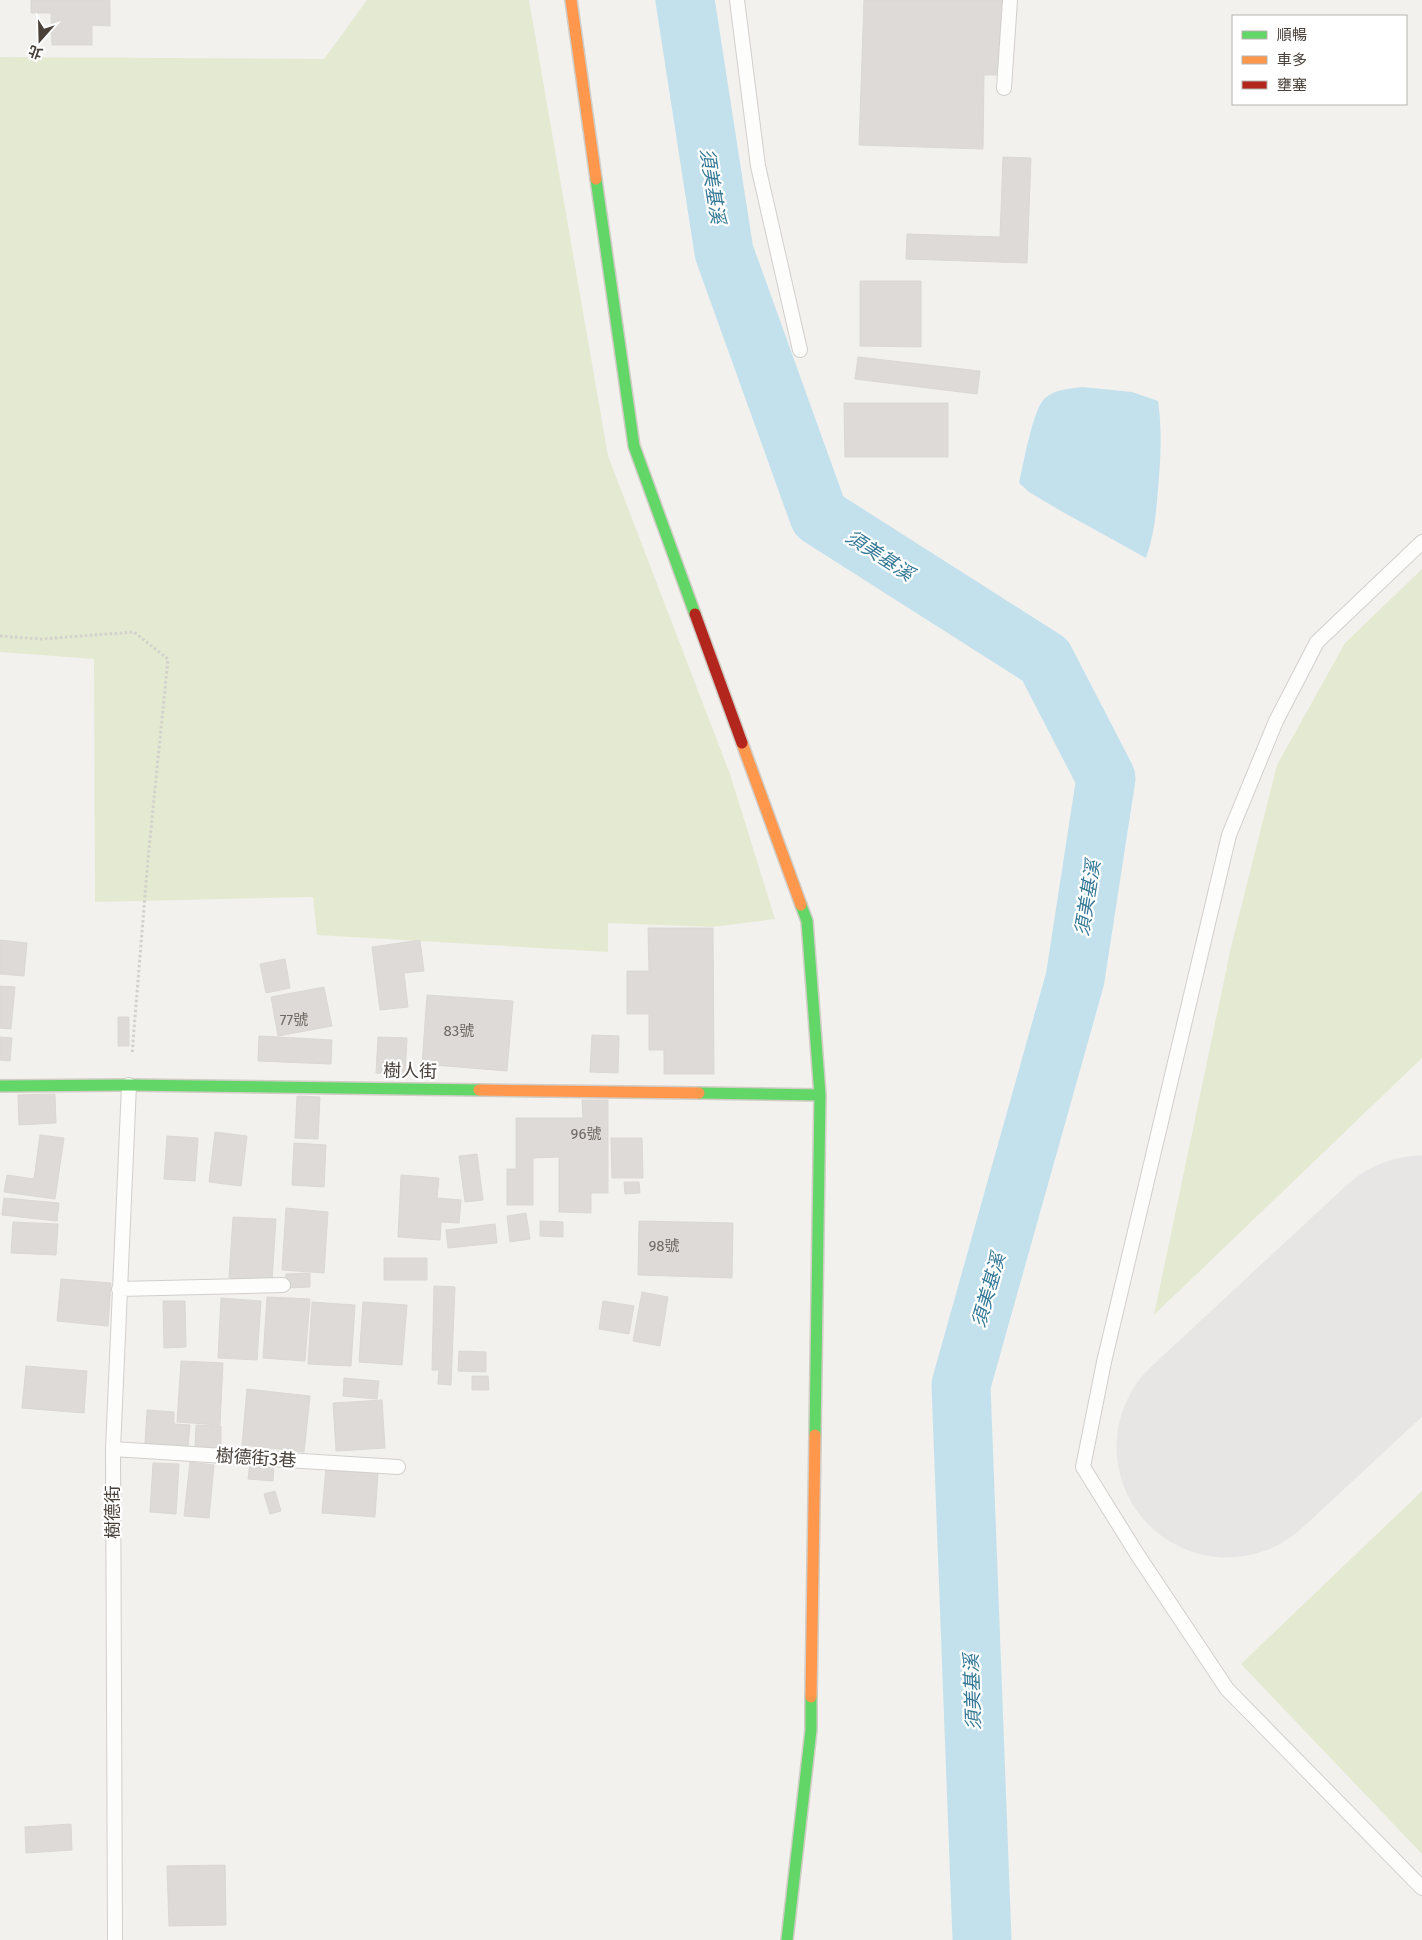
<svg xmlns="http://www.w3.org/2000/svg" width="1422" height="1940" font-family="'Fira Sans','Noto Sans TC',sans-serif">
<rect width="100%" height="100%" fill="#f3f1ee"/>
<path fill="#e4ead1" d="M367 0H529L608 456 730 774 775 919 712 927 608 923V952L317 935 313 897 95 902 94 659 0 652V57L324 59Z
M1422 569V1058L1154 1315 1231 947 1277 765 1345 643Z
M1422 1491V1854L1241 1664Z"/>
<path fill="#c3e1ed" d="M1082 387 1132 392 1158 401C1163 435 1160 467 1157 501 1155 522 1153 538 1146 558L1061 511 1029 492 1019 483C1023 466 1033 408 1045 398 1056 389 1069 389 1082 387Z"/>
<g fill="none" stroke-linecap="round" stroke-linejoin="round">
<path stroke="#c3e1ed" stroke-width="59" d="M685 0 724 252 819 516 1045 660 1106 778 1075 979 961 1385 982 1940"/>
<path stroke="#e7e6e4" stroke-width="221" d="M1227 1447 1422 1266"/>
</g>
<path fill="#dddad7" stroke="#dbd8d4" d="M31 0H110V26L92 25V45H52L51 13H31Z
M864 0H1002L1000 75H984L983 149 859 145Z
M1003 157 1031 158 1027 263 906 259 907 234 1000 237Z
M860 281H921V347L860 346Z
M858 357 980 371 977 394 855 379Z
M844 403H948V457H845Z
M648 928H713L714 1074H664V1050H649V1014H627V971H649Z
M0 940 27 943 24 976 0 974Z
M420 940 424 971 404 973 408 1007 380 1010 372 947Z
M285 959 290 988 266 993 260 964Z
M0 986 15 987 11 1029 0 1028Z
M324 987 332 1026 278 1036 271 997Z
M427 995 513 1001 507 1071 422 1064Z
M118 1017H129V1046H118Z
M592 1035 619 1036 618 1073 590 1072Z
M259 1036 332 1040 331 1064 258 1061Z
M0 1037 12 1038 10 1061 0 1060Z
M378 1037 407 1038 405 1074 376 1073Z
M55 1094 56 1123 19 1125 18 1095Z
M297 1096 320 1097 318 1139 295 1138Z
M582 1100H608V1193H591V1213L559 1212V1157L533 1158V1205H507V1169H516V1118H583Z
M215 1132 247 1136 241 1186 209 1182Z
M40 1135 64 1138 55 1199 4 1192 7 1175 34 1179Z
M167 1136 198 1138 195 1181 164 1179Z
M611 1138H642L643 1178H612Z
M294 1143 326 1145 324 1187 292 1185Z
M477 1154 483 1200 465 1202 459 1156Z
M401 1175 439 1178 437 1198 461 1200 459 1223 441 1222 440 1240 398 1237Z
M624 1182H639L640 1193 625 1194Z
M4 1198 59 1203 57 1221 2 1215Z
M286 1208 328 1212 324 1273 282 1270Z
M526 1213 530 1239 510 1242 507 1216Z
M233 1217 276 1219 272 1281 229 1278Z
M540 1221 563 1222V1237L540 1236Z
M639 1221 733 1223 732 1278 638 1275Z
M13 1222 58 1224 56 1255 11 1253Z
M495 1224 497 1243 448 1248 446 1230Z
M384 1258H427V1280H384Z
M310 1273V1287L286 1288V1274Z
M61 1279 111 1283 108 1326 57 1321Z
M434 1286 455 1287 451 1385 438 1384 439 1370H432Z
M642 1292 668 1297 660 1346 633 1341Z
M267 1297 310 1299 305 1361 263 1358Z
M221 1298 261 1301 257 1360 218 1358Z
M163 1301H185L186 1347 164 1348Z
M603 1301 634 1306 629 1334 599 1329Z
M312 1302 355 1305 351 1366 308 1364Z
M363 1302 407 1305 402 1365 359 1362Z
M459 1351 486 1352V1372L458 1371Z
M181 1361 223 1363 220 1425 177 1422Z
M26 1366 87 1371 84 1413 22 1408Z
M472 1376H488L489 1390H472Z
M344 1378 379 1381 377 1399 343 1396Z
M247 1389 310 1396 304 1452 242 1445Z
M382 1400 385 1448 336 1451 333 1403Z
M147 1410 174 1412V1424L190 1425 188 1447 145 1444Z
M196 1425 221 1426V1450H195Z
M190 1462 214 1465 209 1518 184 1516Z
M250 1462 274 1464 273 1481 248 1479Z
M153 1463 179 1464 176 1514 150 1512Z
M326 1468 378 1472 375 1517 322 1513Z
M275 1491 281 1511 270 1514 264 1494Z
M71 1824 72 1850 26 1853 25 1827Z
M225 1865 226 1925 169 1926 167 1866Z"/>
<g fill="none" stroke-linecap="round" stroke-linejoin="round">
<defs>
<path id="lane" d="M737 0 758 166 800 350
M1004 88 1010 0
M1422 542 1317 642 1276 721 1229 835 1104 1362 1083 1467 1137 1554 1227 1689 1422 1888
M119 1289 283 1285
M113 1449 398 1467
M115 1940 113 1449 129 1085"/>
<path id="fast" d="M596 179 634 446 695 614
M801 905 807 921 820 1095 815 1435
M0 1086 129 1085 479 1090
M699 1093 820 1095
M787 1940 811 1730V1697"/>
<path id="slow" d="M571 0 596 179
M742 743 801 905
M479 1090 699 1093
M811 1697 815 1435"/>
<path id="jam" d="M695 614 742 743"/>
</defs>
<use href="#lane" stroke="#d1cfcc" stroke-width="16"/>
<use href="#fast" stroke="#d1cdc6" stroke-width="14"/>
<use href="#slow" stroke="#d1cdc6" stroke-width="14"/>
<use href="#jam" stroke="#d1cdc6" stroke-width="14"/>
<path stroke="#d3d1cc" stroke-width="3" stroke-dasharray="2.5 2.5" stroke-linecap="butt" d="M0 636 41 639 134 632 168 659 148 859 132 1054"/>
<use href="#lane" stroke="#fdfdfc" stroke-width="14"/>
<use href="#fast" stroke="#63d668" stroke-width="11"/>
<use href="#slow" stroke="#ff974d" stroke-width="11"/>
<use href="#jam" stroke="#b3261e" stroke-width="11"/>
</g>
<g text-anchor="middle" stroke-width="4.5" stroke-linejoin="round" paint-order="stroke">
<g font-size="15" fill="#6f6862">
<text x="294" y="1025">77號</text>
<text x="459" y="1036">83號</text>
<text x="586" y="1139">96號</text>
<text x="664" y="1251">98號</text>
</g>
<g font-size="18" fill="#49413a" stroke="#fff">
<text transform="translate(410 1071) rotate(1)" y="6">樹人街</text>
<text transform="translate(256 1458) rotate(4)" y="6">樹德街3巷</text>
<text transform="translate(113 1512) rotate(-90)" y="6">樹德街</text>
</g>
<g font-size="19" font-style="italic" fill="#357996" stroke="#fff">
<text transform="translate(713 186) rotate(81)" y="7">須美基溪</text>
<text transform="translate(880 555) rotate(33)" y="7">須美基溪</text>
<text transform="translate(1087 898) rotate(-81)" y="7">須美基溪</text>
<text transform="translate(988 1290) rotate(-74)" y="7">須美基溪</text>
<text transform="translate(972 1692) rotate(-92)" y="7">須美基溪</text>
</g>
</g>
<rect x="1232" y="15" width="175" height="90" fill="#ffffff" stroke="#b6b3b0"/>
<rect x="1242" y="31" width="25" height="8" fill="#63d668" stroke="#b6b3b0"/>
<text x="1277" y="40" font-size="15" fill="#49413a">順暢</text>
<rect x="1242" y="56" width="25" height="8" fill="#ff974d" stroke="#b6b3b0"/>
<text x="1277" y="65" font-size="15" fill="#49413a">車多</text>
<rect x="1242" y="81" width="25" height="8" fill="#b3261e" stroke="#b6b3b0"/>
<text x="1277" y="90" font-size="15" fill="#49413a">壅塞</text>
<g transform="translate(40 40) rotate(200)" stroke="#ffffff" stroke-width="4" paint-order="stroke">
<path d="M0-4L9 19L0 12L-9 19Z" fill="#49413a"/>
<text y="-8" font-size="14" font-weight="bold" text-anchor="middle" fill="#49413a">北</text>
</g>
</svg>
